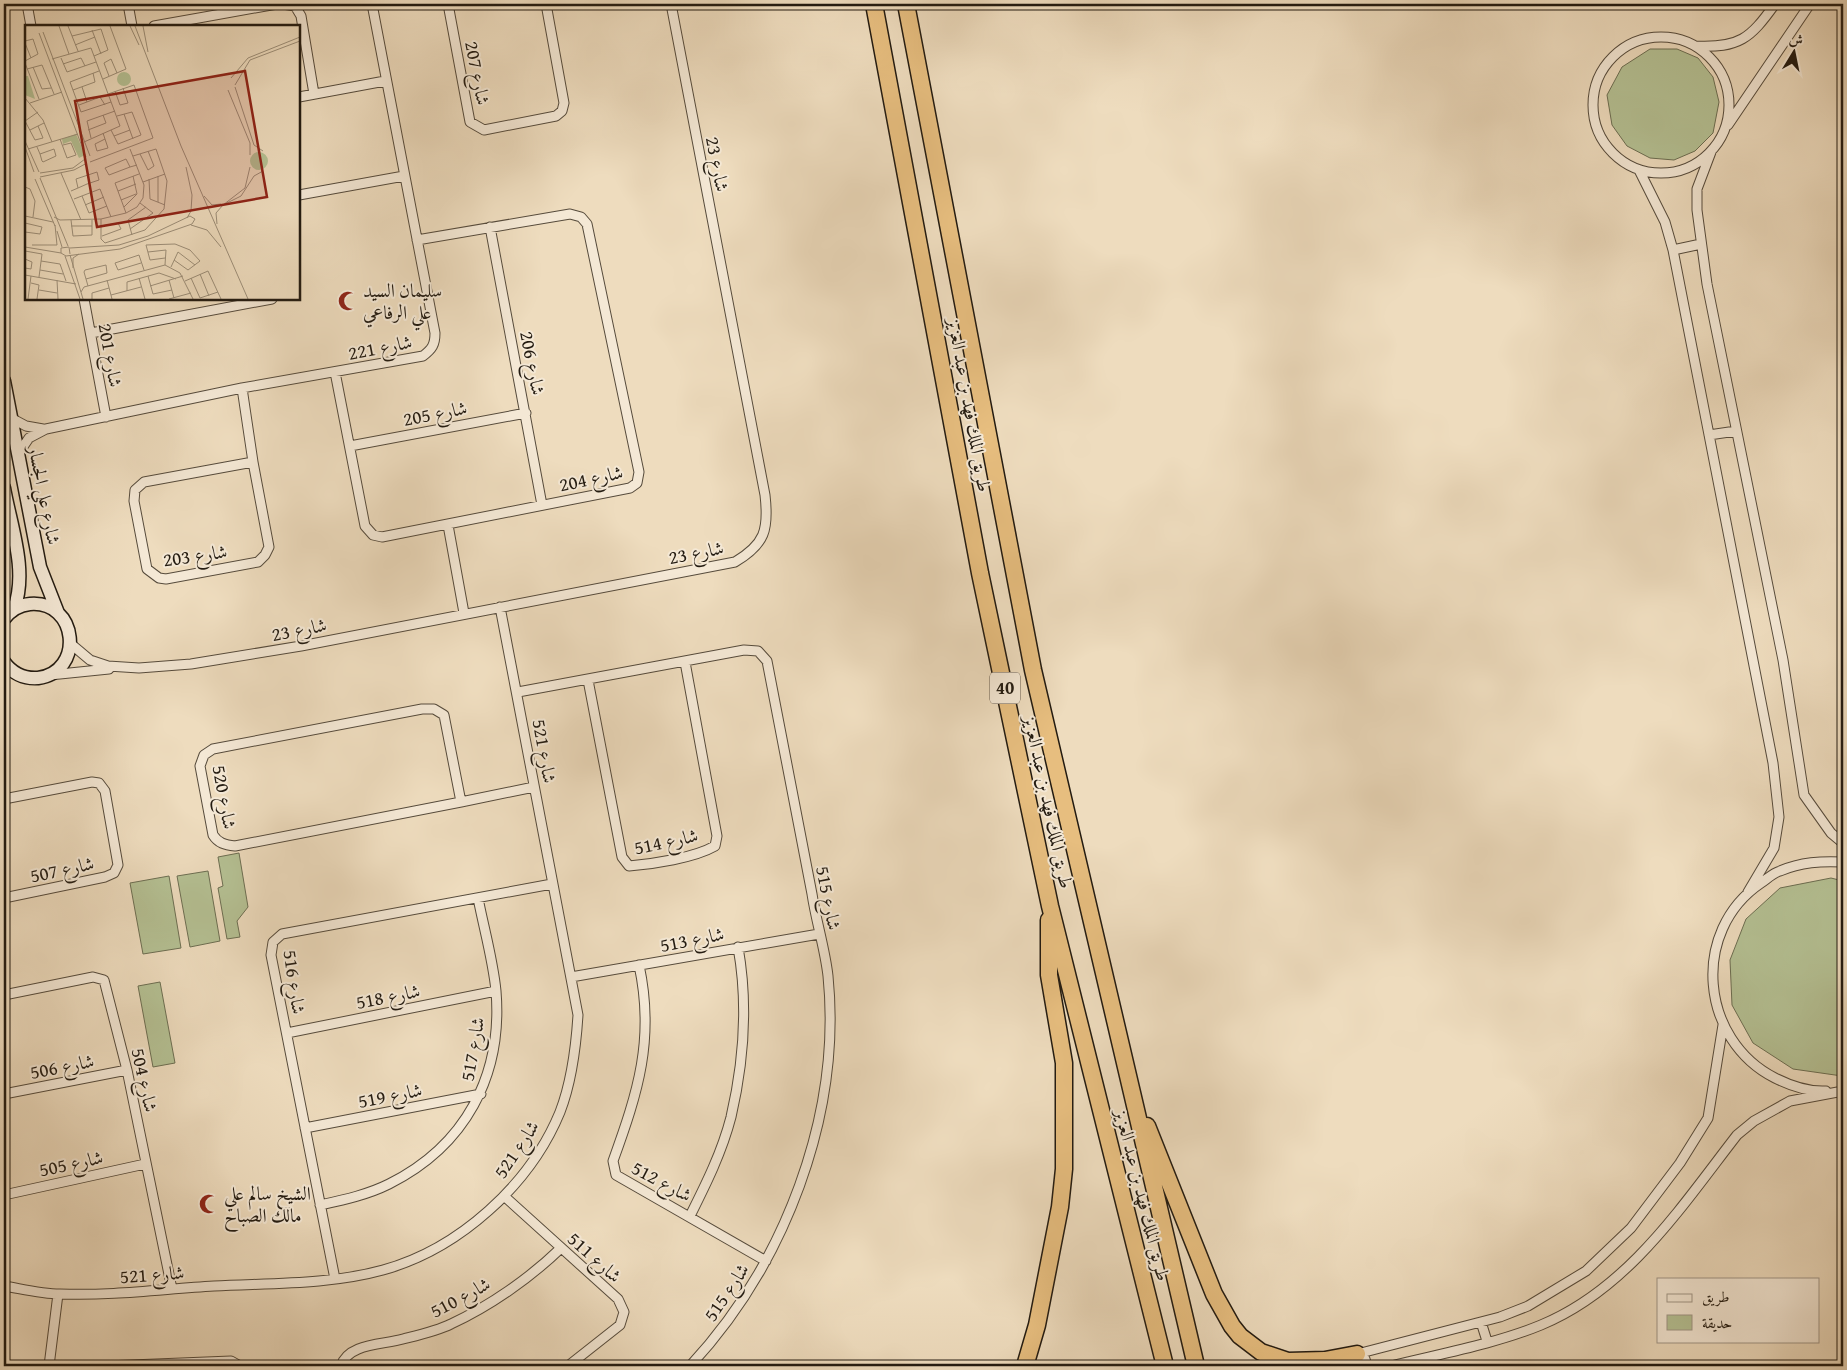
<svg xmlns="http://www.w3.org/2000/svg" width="1847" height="1370" font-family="'Gentium Book Plus',Amiri,serif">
<rect width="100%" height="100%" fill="#eedcbe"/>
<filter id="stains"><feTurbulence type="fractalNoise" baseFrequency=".004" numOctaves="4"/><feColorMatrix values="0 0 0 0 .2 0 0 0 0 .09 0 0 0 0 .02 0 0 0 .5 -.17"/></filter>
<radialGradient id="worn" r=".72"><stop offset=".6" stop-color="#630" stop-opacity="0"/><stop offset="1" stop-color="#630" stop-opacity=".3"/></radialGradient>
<path fill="#b5c194" stroke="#6c6e52" d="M1650 49H1677L1698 58 1713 77 1719 102 1713 133 1695 151 1674 160 1650 158 1627 146 1612 125 1607 95 1622 67Z
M239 853 248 907 237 921 240 937 227 939 218 888 223 886 218 857Z
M208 871 220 941 190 947 177 876Z
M169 876 181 948 143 954 130 883Z
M1831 878 1843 881 1842 1076 1793 1069 1753 1043 1732 1005 1730 960 1746 919 1780 888Z
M160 982 175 1063 153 1067 138 986Z"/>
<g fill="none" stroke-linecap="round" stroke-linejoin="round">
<defs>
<path id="street" d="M27 4 31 26
M128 4 132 26
M283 4 295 6 301 16 314 94
M448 4 470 122 484 130 556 116 562 111 564 103 546 4
M154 26 277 4
M1593 105a68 68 0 1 1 136 0a68 68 0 1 1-136 0Z
M1696 46C1739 48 1750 39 1775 4
M299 97 385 81
M1728 125 1810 4
M1711 152 1697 189V210L1707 284 1783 660 1804 795 1831 833 1843 843
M1639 170 1665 222 1673 250 1773 763 1779 817 1774 848 1748 892
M299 195 404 176
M490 227 542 505
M1673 250 1701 244
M84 299 106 417
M91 333 272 299
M335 372 365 526 373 535 382 537 630 488 637 483 639 472 587 224 581 217 570 214 417 240
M242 388 253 462 144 482 135 490 134 501 147 569 159 578 166 579 258 562 265 555 269 547 253 462
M11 418 26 426 43 429
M1709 435 1736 431
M350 446 526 413
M18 454 29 438 46 429 242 388 423 356C432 349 435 345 435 333L372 4
M448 525 464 613
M71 644 90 660 108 666 139 668 191 664 301 646 735 562C765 544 769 530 765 495L671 4
M50 675 109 669
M588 680 622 857 629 866C653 864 694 858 715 846L717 836 685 662
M518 692 744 650 758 651 767 661C782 739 797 816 812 894 816 921 825 949 828 976 842 1116 784 1265 690 1366
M4 799 92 782 99 783 105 791 118 865 114 873 105 877 4 898
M461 802 235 846C225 845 218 843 213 835L200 766 204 755 213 749 422 709H434L444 715 461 802 534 787
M639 965C655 1039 638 1092 613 1161L616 1175 766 1261
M571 977 819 934
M4 995 93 977 104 980 127 1070 172 1289
M287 1033 496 991
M1826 1091C1809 1092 1791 1086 1775 1078 1700 1040 1690 931 1761 883 1767 879 1773 873 1780 871 1801 862 1821 861 1843 862
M4 1094 127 1070
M305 1128 481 1094
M4 1195 145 1164
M504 1196 618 1299 624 1312 620 1325 568 1366
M320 1205C343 1200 367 1195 389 1184 465 1146 503 1076 496 991 493 960 484 929 478 898
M690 1216C706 1184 722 1152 731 1117 744 1061 748 1003 738 947
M335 1279 271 955 273 942 282 934 552 884
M4 1286C22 1289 41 1294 60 1294 112 1296 163 1289 214 1286 269 1283 329 1285 383 1270 459 1249 530 1185 560 1112 572 1081 576 1047 578 1015L500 607
M1481 1322 1487 1341
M1357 1354 1500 1317 1528 1306 1586 1271 1631 1228 1680 1163 1708 1118 1723 1025
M1357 1354 1365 1359 1367 1366
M49 1366 58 1294
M106 1366 231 1361 240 1366
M341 1366C348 1343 383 1345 403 1339 419 1335 437 1331 451 1324 490 1306 530 1278 561 1248
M1391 1366C1439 1354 1495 1344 1541 1325 1628 1289 1681 1207 1737 1135L1754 1121 1790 1101 1843 1091"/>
<path id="secondary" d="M4 381 40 567 58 613
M4 488C11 527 28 571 14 609
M4 619C10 611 19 605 30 604 78 600 85 672 38 678 24 679 12 673 4 662"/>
<path id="highway" d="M874 4 980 573 1050 906 1165 1366
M906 4 1033 670 1196 1366
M1147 1126 1214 1294 1232 1326 1240 1336 1261 1352 1288 1361 1325 1360 1357 1354
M1025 1366 1037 1325 1060 1207 1064 1169V1063L1049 975V920"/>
</defs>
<use href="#street" stroke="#564b3c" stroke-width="11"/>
<use href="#secondary" stroke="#231b11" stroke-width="15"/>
<use href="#highway" stroke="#231b11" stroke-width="19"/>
<use href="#street" stroke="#f4e8d5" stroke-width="9"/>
<use href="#secondary" stroke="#f4e8d5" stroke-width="12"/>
<use href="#highway" stroke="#e7be7f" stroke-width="16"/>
</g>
<defs>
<symbol id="mosque-bare" viewBox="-9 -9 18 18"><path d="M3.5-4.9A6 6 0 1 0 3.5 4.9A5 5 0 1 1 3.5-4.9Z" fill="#8f2418" stroke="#f4e8d5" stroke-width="2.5" paint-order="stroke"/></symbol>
</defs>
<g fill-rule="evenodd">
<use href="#mosque-bare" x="334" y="287" width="28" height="28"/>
<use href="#mosque-bare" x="195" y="1190" width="28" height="28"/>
</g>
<g text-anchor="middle" stroke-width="4" stroke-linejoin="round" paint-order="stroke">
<rect fill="#f4e8d5" stroke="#62584c" stroke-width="1" x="990" y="672.5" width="30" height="31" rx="4"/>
<g font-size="18" font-weight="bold" fill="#231b11">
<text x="1005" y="694">40</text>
</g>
<g font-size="19" fill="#231b11" stroke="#f4e8d5">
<text transform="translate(478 73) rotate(79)" y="7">شارع 207</text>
<text transform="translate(718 164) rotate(79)" y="7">شارع 23</text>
<text transform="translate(380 347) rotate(-11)" y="7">شارع 221</text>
<text transform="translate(111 355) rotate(80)" y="7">شارع 201</text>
<text transform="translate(533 363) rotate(79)" y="7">شارع 206</text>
<text transform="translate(970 405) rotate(80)" y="7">طريق الملك فهد بن عبد العزيز</text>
<text transform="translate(435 413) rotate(-11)" y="7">شارع 205</text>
<text transform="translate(591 478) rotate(-12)" y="7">شارع 204</text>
<text transform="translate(45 495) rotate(79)" y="7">شارع علي الجسار</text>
<text transform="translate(696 552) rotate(-11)" y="7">شارع 23</text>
<text transform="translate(195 555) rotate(-8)" y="7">شارع 203</text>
<text transform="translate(299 629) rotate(-11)" y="7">شارع 23</text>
<text transform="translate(545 751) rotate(80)" y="7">شارع 521</text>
<text transform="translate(225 797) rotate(80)" y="7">شارع 520</text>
<text transform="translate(1049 802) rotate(78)" y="7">طريق الملك فهد بن عبد العزيز</text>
<text transform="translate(666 841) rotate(-12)" y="7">شارع 514</text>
<text transform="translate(62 869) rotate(-12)" y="7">شارع 507</text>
<text transform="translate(829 898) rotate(79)" y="7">شارع 515</text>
<text transform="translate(692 939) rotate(-11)" y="7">شارع 513</text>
<text transform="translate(295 982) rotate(82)" y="7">شارع 516</text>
<text transform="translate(388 996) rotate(-11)" y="7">شارع 518</text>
<text transform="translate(472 1049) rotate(-80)" y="7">شارع 517</text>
<text transform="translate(62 1066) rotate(-11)" y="7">شارع 506</text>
<text transform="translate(145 1080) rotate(78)" y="7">شارع 504</text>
<text transform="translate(390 1095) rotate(-11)" y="7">شارع 519</text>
<text transform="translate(516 1149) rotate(-56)" y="7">شارع 521</text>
<text transform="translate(71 1163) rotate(-12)" y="7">شارع 505</text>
<text transform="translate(662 1181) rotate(28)" y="7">شارع 512</text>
<text transform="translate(1143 1195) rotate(76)" y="7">طريق الملك فهد بن عبد العزيز</text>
<text transform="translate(595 1257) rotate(42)" y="7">شارع 511</text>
<text transform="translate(152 1274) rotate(-4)" y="7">شارع 521</text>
<text transform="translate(726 1292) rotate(-56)" y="7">شارع 515</text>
<text transform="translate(460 1297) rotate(-28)" y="7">شارع 510</text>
</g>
<g font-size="19" fill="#231b11" stroke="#f4e8d5" text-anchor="start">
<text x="363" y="297">سليمان السيد<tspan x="363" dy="22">علي الرفاعي</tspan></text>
<text x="224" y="1200">الشيخ سالم علي<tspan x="224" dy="22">مالك الصباح</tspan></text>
</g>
</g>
<g transform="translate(25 25)">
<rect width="275" height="275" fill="#eedcbe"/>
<path d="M92 54a7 7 0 1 1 14 0a7 7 0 1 1-14 0ZM0 51H3L10 74 0 70ZM51 109 60 130 54 133 46 116 38 119 37 114ZM225 136a9 9 0 1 1 18 0a9 9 0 1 1-18 0Z" fill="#b5c194"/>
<path fill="none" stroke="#9d8f79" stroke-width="1" d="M34 1 44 29M43 1 53 26M105 1 114 20M110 1 156 121 223 274M118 1 123 27M67 5 76 29M18 7 65 131M14 8 61 132M47 11 76 4 83 25 69 31M0 16 8 14 13 29 0 36M0 18 6 33M50 20 70 12M36 33 42 47 71 37M27 34 66 23 95 101 59 117M0 38 14 74M38 39 56 33 60 41M8 42 17 64 26 63M2 44 17 40 29 69M74 46 45 57 56 87 86 77M84 51 79 38 86 34 92 48M206 53 223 33 275 12M78 54 101 44 85 1M210 60 225 35 275 16M57 62 62 77M210 62 229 120 238 126M48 65 70 57 68 48M203 65 225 118V130M90 66 95 80 103 78 98 63M0 73 18 95 27 117M5 78 37 67M54 80 75 72 80 80M99 89 108 114M0 96 10 115 18 113 13 101M0 96 13 87M5 105 19 98M63 105 81 98 78 90M86 105 93 119 116 110 107 87 92 91M78 108 80 114 70 119 72 126 83 123 80 114M89 111 105 105M66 113 62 96 90 86M35 114 42 133 51 130 46 118 38 120M0 116 14 147M0 122 9 147M12 122 15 129 17 136 18 137 31 131 29 124 15 129M3 124 53 109M115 129 123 145 129 141 123 126M65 137 128 113 109 60 83 69M105 142 84 150 80 143 101 134 105 142 112 140M161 142 167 170 166 186 162 193M225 142 220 163 198 180 216 171 229 151 238 146M15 148 48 143 60 134M36 148 56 195M133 151V177M15 152 49 145 62 138M15 153 43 221M10 154 30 201M124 154 125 174 140 180M118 157 140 149M0 162 5 164 10 176 8 192M46 166 53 163 62 159 74 155 72 147 51 154 53 163M93 166 111 159M57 171 64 188 82 181M179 171 187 180 196 179M49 174 75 164 86 192M96 175 111 169M60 180 79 172M99 182 112 169 108 151M101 188 90 158 114 149M0 191 28 197M29 192 35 195 76 194 101 188 112 182 118 173 119 160 105 124M76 194V214L80 218 120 205 139 184 142 156 131 124 108 131M46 195 48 211 67 210V195M0 198 17 202 15 209 0 207M192 199 191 188 198 180M166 200 182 205 196 222M46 201H67M76 201 93 198 96 204 77 211M105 204 128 188 115 178M32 206 37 222M107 210 103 195 121 182M7 220H32L30 200M0 222 36 228M45 223 94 220 123 211 165 191 170 194 167 199 95 224 41 231 36 228V223L44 222 45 229M0 226 17 229 14 252M123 227 141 225 140 240M45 230 58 274M40 231 55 274M140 233 125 235 121 220 150 219 165 225 175 236 163 245 149 235M0 234 7 237 6 244 0 243M16 236 35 239 41 256M116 238 93 245 90 238 114 230 119 245M146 242 153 227 170 240M48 243V233L54 229M15 245 38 249M175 249 184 271M0 250 51 259M123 251 128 269 147 265M114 253 120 274M166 253 175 273 193 267M61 254 82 248 81 240 60 245 59 247 63 261M32 255 33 274M82 255 87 274M144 255 149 273M160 256 183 246 196 274M6 258 14 260 12 274M125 261 158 251M14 265 32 268M102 266V257L134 248 151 254M56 267 59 262 140 240 155 248 168 274M86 270 116 262M3 274 6 251M67 274V268L84 263M144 274 166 268"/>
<path fill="#8f2418" fill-opacity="0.15" stroke="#8f2418" stroke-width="2.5" d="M220 46 242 172 72 202 50 76Z"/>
<rect width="275" height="275" fill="none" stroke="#231b11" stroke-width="2.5"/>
</g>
<rect width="1847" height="1370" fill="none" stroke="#eedcbe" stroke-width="20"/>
<rect x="5" y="5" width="1837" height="1360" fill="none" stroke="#231b11" stroke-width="2.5"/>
<rect x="10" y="10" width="1827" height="1350" fill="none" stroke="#231b11"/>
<rect x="1657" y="1278" width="162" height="65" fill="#f4e8d5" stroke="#a09687"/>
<rect x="1667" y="1294" width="25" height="8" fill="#f4e8d5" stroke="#a09687"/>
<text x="1702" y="1302" font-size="15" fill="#231b11">طريق</text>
<rect x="1667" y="1315" width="25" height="15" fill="#b5c194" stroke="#a09687"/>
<text x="1702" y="1328" font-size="15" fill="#231b11">حديقة</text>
<g transform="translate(1794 52) rotate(10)" stroke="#f4e8d5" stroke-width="4" paint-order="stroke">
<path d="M0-4L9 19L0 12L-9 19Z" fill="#231b11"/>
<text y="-8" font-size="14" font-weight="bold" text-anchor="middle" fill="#231b11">ش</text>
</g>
<rect width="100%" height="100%" filter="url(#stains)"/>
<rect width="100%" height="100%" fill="url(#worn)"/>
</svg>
